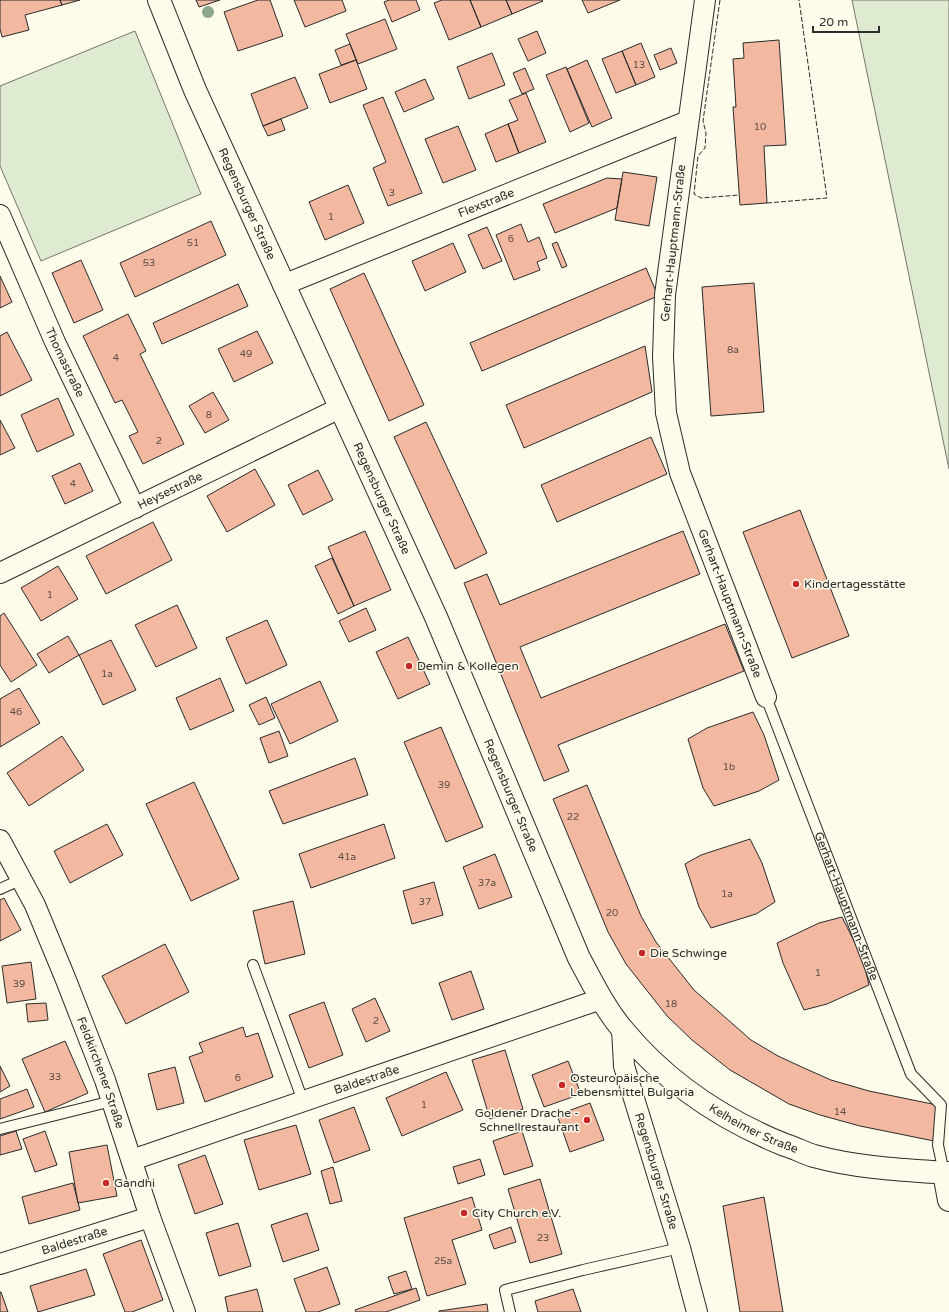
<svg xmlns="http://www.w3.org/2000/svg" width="949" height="1312" font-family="'Varela Round',sans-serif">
<rect width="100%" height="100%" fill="#fdfbea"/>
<path fill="#deebd1" stroke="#74746e" d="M852 0H949V469Z
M135 31 201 194 41 261 0 166V86Z"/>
<path fill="#f2b8a0" stroke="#2b2b2b" d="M0 0H60L62 5 25 15 29 30 2 37 0 29Z
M60 0H80L62 5Z
M196 0H220L199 7Z
M258 0H270L283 36 238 51 224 12Z
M294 0H342L346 11 305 27Z
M389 0H416L420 10 392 22 384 2Z
M442 0H470L481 27 449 40 434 3Z
M470 0H506L512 14 481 27Z
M506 0H542L543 1 512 14Z
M582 0H620L588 13Z
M385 19 397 49 358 64 346 34Z
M537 31 546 53 528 61 518 39Z
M779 40 786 145 764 146 767 203 740 205 733 107H736L733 59 744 58 743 43Z
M641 43 655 77 636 85 622 51Z
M350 44 356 60 341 65 335 50Z
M671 48 677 63 660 70 654 55Z
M622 51 636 85 616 93 602 59Z
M492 53 505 85 469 99 457 67Z
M356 60 367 89 330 103 319 74Z
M587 60 612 118 592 127 567 69Z
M566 67 589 123 570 132 546 75Z
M525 68 534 89 522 94 513 73Z
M295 77 308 108 263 126 251 94Z
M425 79 434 99 404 112 395 92Z
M526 93 546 142 519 153 508 124 518 120 509 100Z
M383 97 422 193 388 206 373 168 386 162 363 105Z
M281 119 285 130 268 136 263 126Z
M508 124 519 153 496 162 485 134Z
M458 126 476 170 443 183 425 139Z
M623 172 657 177 649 226 615 220Z
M607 178 622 179 617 208 555 233 543 204Z
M348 185 364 223 325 240 309 202Z
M211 221 226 255 135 297 120 263Z
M521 224 528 242 539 237 547 258 537 262 540 270 514 280 496 235Z
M487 227 502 261 483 269 468 235Z
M557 242 567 266 562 268 552 244Z
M453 243 466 272 425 291 412 261Z
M81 260 103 310 74 323 52 273Z
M646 268 658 296 482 371 470 343Z
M364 273 424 405 389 421 330 289Z
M0 276 12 302 0 308Z
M754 283 764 412 711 416 702 287Z
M238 284 248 306 162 344 153 323Z
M128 314 146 351 140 354 184 444 143 464 129 436 138 432 122 400 115 403 83 336Z
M257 331 273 363 234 382 218 349Z
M7 332 32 380 0 396V336Z
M645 346 652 392 524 448 506 405Z
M213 392 229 420 205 433 189 406Z
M58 398 74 435 37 452 21 415Z
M0 420 15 448 0 455Z
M426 422 487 553 455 569 394 437Z
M651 437 667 474 557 522 541 485Z
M80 463 93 491 65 504 52 476Z
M255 469 275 505 227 532 207 496Z
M318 470 333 500 303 515 288 485Z
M800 510 849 636 792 658 743 532Z
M153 522 172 560 106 594 86 556Z
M365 531 391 590 354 606 328 547Z
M683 531 700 574 520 647 541 698 725 624 744 671 558 745 569 771 544 781 464 583 487 574 500 605Z
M332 558 354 606 338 614 315 566Z
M58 566 78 599 41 621 21 588Z
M177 605 197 648 156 667 135 625Z
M366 608 376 630 349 642 339 621Z
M4 613 37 665 11 682 0 665V616Z
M267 620 287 665 246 684 226 638Z
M68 636 79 655 49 673 37 654Z
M408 637 430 684 398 699 376 652Z
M111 640 136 690 103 705 79 655Z
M220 678 234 711 190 730 176 698Z
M320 681 338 721 290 744 271 704Z
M19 688 40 723 0 747V699Z
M266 697 275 718 259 725 249 705Z
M753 712 764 735 779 780 759 791 714 806 703 788 688 739 707 728Z
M441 727 483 827 446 842 404 742Z
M279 731 288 756 269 763 260 738Z
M62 736 84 770 29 806 7 773Z
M355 758 368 795 283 824 269 791Z
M194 782 239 879 191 901 146 804Z
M587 785 641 916 656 942 694 990 751 1040 778 1056 804 1068 831 1080 869 1091 937 1105 934 1141 860 1126 820 1115 789 1104 730 1070 692 1040 667 1016 626 964 608 932 553 799Z
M107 824 123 855 70 883 54 851Z
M384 824 395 858 311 888 299 854Z
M750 839 762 863 775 902 756 914 711 928 699 907 685 864 701 855Z
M495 854 512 897 479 909 463 867Z
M434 882 443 915 412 924 403 891Z
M4 898 21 930 0 941V900Z
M293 901 305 954 265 964 253 911Z
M842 917 863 959 869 985 827 1004 804 1010 783 963 777 943 819 923Z
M165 944 189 992 126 1024 102 976Z
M31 962 36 999 7 1003 2 966Z
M471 971 484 1009 452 1020 439 983Z
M375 998 390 1031 366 1042 352 1009Z
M324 1002 343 1055 309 1068 289 1015Z
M46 1003 48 1020 28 1022 26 1004Z
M243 1027 246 1037 258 1033 273 1077 205 1102 189 1057 203 1052 199 1043Z
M65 1041 88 1093 45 1112 22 1059Z
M505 1050 523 1109 490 1119 472 1060Z
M568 1061 581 1094 544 1107 532 1075Z
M0 1066 10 1086 0 1092Z
M175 1067 184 1103 157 1110 148 1074Z
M446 1072 463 1110 402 1136 386 1098Z
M27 1089 34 1107 0 1119V1099Z
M590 1103 604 1140 570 1152 557 1115Z
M354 1107 370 1150 334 1163 319 1120Z
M296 1125 311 1174 259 1190 244 1140Z
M16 1131 22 1149 0 1155V1136Z
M45 1131 57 1165 35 1172 23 1139Z
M522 1131 533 1166 504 1175 493 1141Z
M107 1145 117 1196 78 1203 69 1152Z
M205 1155 223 1204 195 1214 178 1165Z
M480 1159 485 1175 458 1184 453 1167Z
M333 1167 342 1201 330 1204 321 1171Z
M540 1179 562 1254 530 1263 508 1189Z
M73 1183 80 1210 29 1224 22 1197Z
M472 1197 482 1230 452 1240 466 1284 427 1296 404 1218Z
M764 1197 783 1312H740L723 1206Z
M307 1213 319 1250 283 1262 271 1225Z
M238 1223 251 1266 219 1276 206 1233Z
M511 1227 516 1242 494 1249 489 1235Z
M141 1240 163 1300 132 1312H125L103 1254Z
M327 1267 340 1304 318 1312H306L294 1279Z
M86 1269 95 1295 38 1312 30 1286Z
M406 1271 412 1289 394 1294 388 1277Z
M416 1288 420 1300 386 1312H356L355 1310Z
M257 1289 263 1312H228L225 1297Z
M573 1289 581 1312H538L535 1301Z
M0 1292H1L8 1312H0Z
M487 1304 488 1312H439V1311Z"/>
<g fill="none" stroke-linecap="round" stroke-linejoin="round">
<defs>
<g id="service">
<path id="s1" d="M766 697 911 1074 941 1105 938 1145 944 1173"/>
<path d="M0 889 22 879"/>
<path d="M253 965 303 1101"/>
<path d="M0 1129 112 1101"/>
<path d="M510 1312 505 1290 583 1270 680 1248"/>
</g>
<g id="minor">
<path id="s2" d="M705 0 665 295 663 357 666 413 680 473 766 697"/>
<path id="s3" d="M0 215 55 342 135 508"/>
<path id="s4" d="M283 285 688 121"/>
<path id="s5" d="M0 573 340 408"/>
<path id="s6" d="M0 840 35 905 66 980 105 1080 150 1217 185 1312"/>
<path id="s7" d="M622 1029 624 1066 680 1248 697 1312"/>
<path id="s8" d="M132 1160 601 999"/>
<path id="s9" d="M0 1264 150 1217"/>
</g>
<g id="tertiary">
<path id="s10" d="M159 0 195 90 436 617 579 958C592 982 605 1009 623 1030 666 1082 723 1120 785 1145 795 1148 804 1153 814 1156 857 1168 904 1170 949 1173"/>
</g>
<path id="primary" d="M944 1173 949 1200"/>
</defs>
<use href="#service" stroke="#2b2b2b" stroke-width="12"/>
<use href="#minor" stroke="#2b2b2b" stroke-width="22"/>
<use href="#tertiary" stroke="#2b2b2b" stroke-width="24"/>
<use href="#primary" stroke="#2b2b2b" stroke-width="24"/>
<use href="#service" stroke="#fdfbea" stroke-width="10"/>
<use href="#minor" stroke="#fdfbea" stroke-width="20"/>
<use href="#tertiary" stroke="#fdfbea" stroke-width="22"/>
<use href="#primary" stroke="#fdfbea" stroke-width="22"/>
<path stroke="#2b2b2b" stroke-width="1" stroke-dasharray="5 2" stroke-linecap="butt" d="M720 0 703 121 706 133 705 148 698 156 694 194 701 198 739 195
M767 203 827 198 799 0"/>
</g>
<circle fill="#8ea78a" cx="208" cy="12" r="6"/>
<g fill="#c62828" stroke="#fdfbea" stroke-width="1.5">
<circle cx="796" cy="584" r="4"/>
<circle cx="409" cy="666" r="4"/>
<circle cx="642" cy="953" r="4"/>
<circle cx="562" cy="1085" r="4"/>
<circle cx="587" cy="1120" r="4"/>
<circle cx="106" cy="1183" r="4"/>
<circle cx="464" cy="1213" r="4"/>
</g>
<g text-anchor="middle" stroke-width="3" stroke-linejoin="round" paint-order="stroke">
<g font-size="10" fill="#5d4e48">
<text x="639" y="68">13</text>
<text x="760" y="130">10</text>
<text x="392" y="196">3</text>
<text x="331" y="220">1</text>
<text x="511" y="242">6</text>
<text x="193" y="246">51</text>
<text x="149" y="266">53</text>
<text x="733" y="353">8a</text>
<text x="246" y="357">49</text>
<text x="116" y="361">4</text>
<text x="209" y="418">8</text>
<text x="159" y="444">2</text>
<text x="73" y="487">4</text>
<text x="50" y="598">1</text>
<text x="107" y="677">1a</text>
<text x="16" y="715">46</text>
<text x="729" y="770">1b</text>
<text x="444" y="788">39</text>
<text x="573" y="820">22</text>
<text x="347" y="860">41a</text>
<text x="487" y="886">37a</text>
<text x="727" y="897">1a</text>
<text x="425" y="905">37</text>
<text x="612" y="916">20</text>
<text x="818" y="976">1</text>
<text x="19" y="987">39</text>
<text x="671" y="1007">18</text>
<text x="376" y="1024">2</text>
<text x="55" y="1080">33</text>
<text x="238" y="1081">6</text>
<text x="424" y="1108">1</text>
<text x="840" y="1115">14</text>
<text x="543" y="1241">23</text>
<text x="443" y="1264">25a</text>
</g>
<g font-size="12" fill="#2b2b2b" stroke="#fdfbea">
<text dy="4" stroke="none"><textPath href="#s4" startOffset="219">Flexstraße</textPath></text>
<text dy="4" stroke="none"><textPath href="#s10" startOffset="222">Regensburger Straße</textPath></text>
<text transform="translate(673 243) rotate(-84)" y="4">Gerhart-Hauptmann-Straße</text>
<text dy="4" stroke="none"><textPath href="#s3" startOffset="161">Thomastraße</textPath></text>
<text dy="4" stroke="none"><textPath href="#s5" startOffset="189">Heysestraße</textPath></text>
<text dy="4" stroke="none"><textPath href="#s10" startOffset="546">Regensburger Straße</textPath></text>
<text dy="4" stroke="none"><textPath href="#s2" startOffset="617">Gerhart-Hauptmann-Straße</textPath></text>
<text dy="4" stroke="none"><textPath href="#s10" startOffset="870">Regensburger Straße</textPath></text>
<text dy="4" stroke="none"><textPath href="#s1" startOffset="224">Gerhart-Hauptmann-Straße</textPath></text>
<text dy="4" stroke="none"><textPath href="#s6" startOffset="254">Feldkirchener Straße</textPath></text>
<text dy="4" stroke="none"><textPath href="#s8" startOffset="248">Baldestraße</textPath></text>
<text dy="4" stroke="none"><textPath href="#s10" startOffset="1296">Kelheimer Straße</textPath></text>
<text dy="4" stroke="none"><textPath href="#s7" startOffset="147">Regensburger Straße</textPath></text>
<text dy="4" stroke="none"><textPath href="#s9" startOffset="78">Baldestraße</textPath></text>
</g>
<g font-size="12" fill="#2b2b2b" stroke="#fdfbea" text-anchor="start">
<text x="804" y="588">Kindertagesstätte</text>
<text x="417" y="670">Demin &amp; Kollegen</text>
<text x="650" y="957">Die Schwinge</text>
<text x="570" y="1082">Osteuropäische<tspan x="570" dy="14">Lebensmittel Bulgaria</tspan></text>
<text x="579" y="1117" text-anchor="end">Goldener Drache -<tspan x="579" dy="14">Schnellrestaurant</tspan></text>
<text x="114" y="1187">Gandhi</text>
<text x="472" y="1217">City Church e.V.</text>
</g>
</g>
<path d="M813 26v6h66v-6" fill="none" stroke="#2b2b2b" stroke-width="2"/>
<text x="819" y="26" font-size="12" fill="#2b2b2b" stroke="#fdfbea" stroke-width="3" paint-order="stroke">20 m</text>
</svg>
